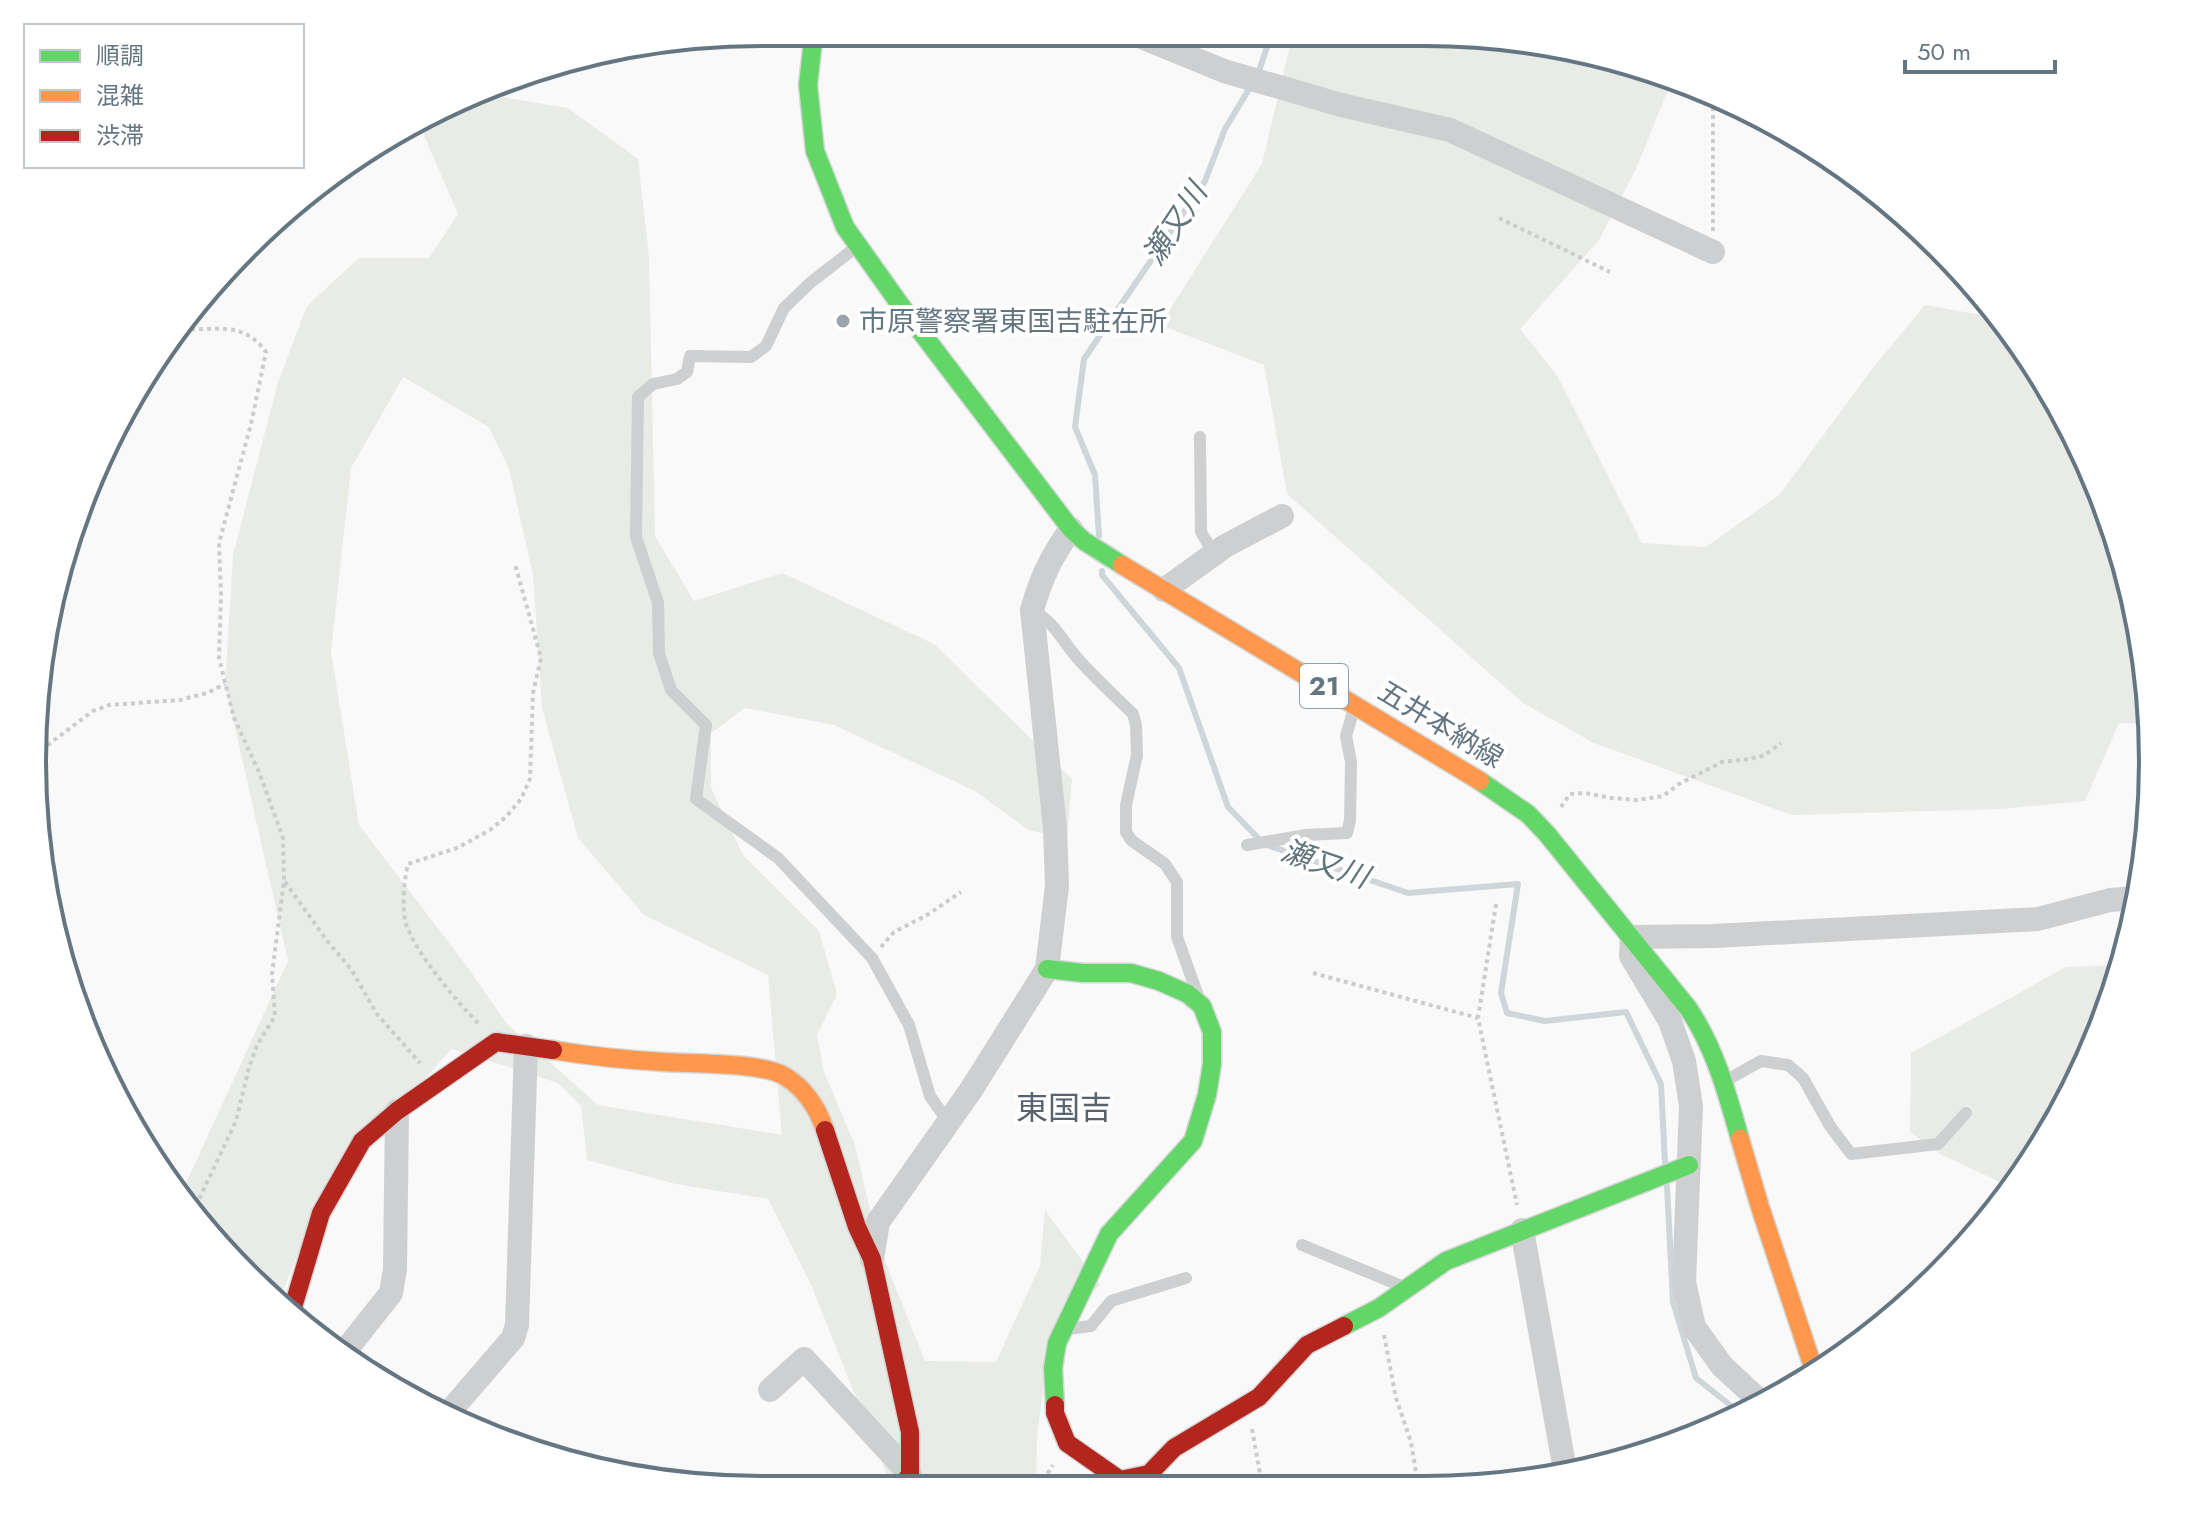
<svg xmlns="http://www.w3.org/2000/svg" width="2185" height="1522" font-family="Jost,'Noto Sans JP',sans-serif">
<rect width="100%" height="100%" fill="#f9f9f9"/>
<path fill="#e8ebe6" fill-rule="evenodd" d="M1293 32H1424L1567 46 1670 85 1636 169 1599 240 1520 329 1558 377 1642 543 1706 547 1780 494 1872 369 1925 305 1993 317 1997 315 2055 396 2114 526 2147 665 2149 724 2119 723 2085 801 2001 809 1792 815 1594 743 1523 703 1287 494 1264 365 1160 325 1262 164Z
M489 95 568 108 638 159 649 257 655 536 694 601 782 573 934 644 1072 779 1067 840 1027 829 975 791 834 725 745 708 711 733V788L743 855 819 931 837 994 817 1035 824 1072 855 1145 878 1243 925 1361 996 1362 1040 1266 1045 1210 1100 1285 1049 1340 1037 1439 1036 1487H882L889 1480 812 1287 768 1199 676 1184 587 1160 581 1106 558 1083 452 1049 325 1186 278 1303 213 1242 181 1194 288 961 225 684 233 555 278 382 307 306 359 258H429L458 214 420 126ZM403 377 489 427 509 469 533 575 542 708 578 838 644 915 768 975 782 1135 598 1105 507 1024 466 965 359 825 331 652 351 468Z
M2122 965 2078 1083 2013 1188 1940 1154 1910 1132 1911 1053 2066 967Z"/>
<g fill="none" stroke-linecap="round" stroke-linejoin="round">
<path stroke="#ced6d9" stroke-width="6" d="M1258 74 1272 32
M1099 536 1095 475 1075 427 1084 359 1205 181 1225 129 1252 84
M1102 571V575L1179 668 1228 807 1264 844 1408 893 1518 884 1501 993 1507 1013 1545 1021 1626 1012 1661 1084 1665 1163
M1667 1186 1673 1302 1696 1378 1744 1416"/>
<defs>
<path id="fast" d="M814 32 808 85 815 151 845 227 899 303 1071 529 1084 541 1122 565
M1480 781 1528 814 1547 834 1688 1008C1715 1048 1727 1093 1740 1139
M1047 969 1083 973H1131L1159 981 1188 994 1202 1006 1212 1032V1064L1207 1095 1193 1141 1109 1234 1057 1343 1053 1368 1055 1405
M1344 1326 1379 1308 1446 1261 1689 1165"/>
<path id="slow" d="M1122 565 1480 781
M553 1050C589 1056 627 1060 664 1062 692 1064 764 1062 786 1077 805 1089 818 1109 825 1130
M1740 1139 1760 1207 1814 1370"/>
<path id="jam" d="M825 1130 857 1227 872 1259 910 1432V1474L901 1487
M291 1314 321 1213 362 1141 397 1111 496 1042 553 1050
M1055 1405V1413L1067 1443 1120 1480 1149 1474 1174 1448 1259 1397 1307 1345 1344 1326"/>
</defs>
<use href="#fast" stroke="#d5d6d7" stroke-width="21"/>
<use href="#slow" stroke="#d5d6d7" stroke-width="21"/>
<use href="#jam" stroke="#d5d6d7" stroke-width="21"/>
<path stroke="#cbcccd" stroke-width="4" stroke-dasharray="4 4" stroke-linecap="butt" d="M1499 218 1610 272
M1713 231V101
M183 329C216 331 243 320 266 352L251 424 219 543 221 595 219 658 234 718 259 772 283 838 284 881 272 974 275 1016 257 1045 249 1068 236 1121 193 1212
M41 750 93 711 109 705 180 700 207 693 225 684
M1561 807 1570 794 1584 793 1612 798 1637 800 1663 796 1679 784 1722 762 1750 759 1765 755 1781 743
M285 882 328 942 351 969 377 1014 420 1063
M1496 904 1478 1018 1517 1205
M881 947 894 932 927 915 961 892
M1313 973 1478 1018
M478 1023C456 1001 418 955 407 927 401 911 404 880 408 864L457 848 490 830 506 817 521 799 530 779 533 693 541 658 515 564
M1384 1335 1396 1398 1411 1442 1418 1484
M1252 1429 1262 1485
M1039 1487 1053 1465"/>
<path stroke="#cecfd0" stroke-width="12" d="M855 248 810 283 784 308 766 346 751 357 690 356 687 372 677 379 653 384 638 397 636 537 658 603 659 653 671 690 706 725 696 799 778 858 872 958 909 1025 930 1096 948 1122
M1200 437 1201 532 1214 554
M1032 610C1054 621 1063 642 1079 660 1096 679 1115 696 1133 714L1136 725 1137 755 1126 805V832L1131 840 1165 864 1177 882V937L1197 993
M1247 845 1306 835 1347 833 1350 820 1351 762 1346 736 1354 708
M1727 1080 1761 1061 1788 1065 1803 1078 1830 1126 1851 1154 1938 1144 1966 1113
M1302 1245 1404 1287
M1067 1329 1091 1326 1111 1301 1186 1278"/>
<path stroke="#cecfd0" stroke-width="24" d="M1129 32 1224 71 1341 105 1450 130 1713 252
M1164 590 1225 546 1282 516
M1522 1230 1565 1470
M872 1259 878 1222 971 1090 1047 969 1057 886 1055 828 1032 610C1041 578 1051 557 1071 529
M342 1355 391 1293 395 1269 397 1111
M770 1390 804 1359 910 1474
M1763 1404 1722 1366 1694 1327 1684 1282 1691 1106 1684 1061 1670 1021 1631 956 1632 937 1714 936 2038 919 2110 900 2137 898
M445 1417 513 1338 517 1325 526 1046"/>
<use href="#fast" stroke="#63d668" stroke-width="18"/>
<use href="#slow" stroke="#ff974d" stroke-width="18"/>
<use href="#jam" stroke="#b3261e" stroke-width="18"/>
</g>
<circle fill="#99a4ac" stroke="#fff" stroke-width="3" cx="843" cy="321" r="8"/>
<g text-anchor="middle" stroke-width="8" stroke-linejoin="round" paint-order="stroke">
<rect fill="#fff" stroke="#939fa8" stroke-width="2" x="1300" y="664" width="48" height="44" rx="6"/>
<g font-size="26" font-weight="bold" fill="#657683">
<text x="1324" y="695">21</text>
</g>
<g font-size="28" fill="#657683" stroke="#fff" text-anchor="start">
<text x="859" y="331">市原警察署東国吉駐在所</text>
</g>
<g font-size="28" fill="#657683" stroke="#fff">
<text transform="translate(1441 724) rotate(31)" y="10">五井本納線</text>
</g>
<g font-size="30" font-style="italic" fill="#60757c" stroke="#fff">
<text transform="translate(1175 224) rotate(-57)" y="10">瀬又川</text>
<text transform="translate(1325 864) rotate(19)" y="10">瀬又川</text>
</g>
<g font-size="32" fill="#57646e" stroke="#fff">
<text x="1064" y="1119">東国吉</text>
</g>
</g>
<path d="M0 0H2185V1522H0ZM761 46H1424A715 715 0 0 1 2139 761V761A715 715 0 0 1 1424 1476H761A715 715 0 0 1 46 761V761A715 715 0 0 1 761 46Z" fill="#fff" fill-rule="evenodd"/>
<path fill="none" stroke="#657683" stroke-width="4" d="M761 46H1424A715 715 0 0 1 2139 761V761A715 715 0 0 1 1424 1476H761A715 715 0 0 1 46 761V761A715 715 0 0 1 761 46Z"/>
<rect x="24" y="24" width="280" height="144" fill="#ffffff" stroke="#c1c8cd" stroke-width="2"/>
<rect x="40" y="50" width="40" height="12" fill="#63d668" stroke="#c1c8cd" stroke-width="2"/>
<text x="96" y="64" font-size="24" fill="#657683">順調</text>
<rect x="40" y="90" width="40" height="12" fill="#ff974d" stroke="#c1c8cd" stroke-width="2"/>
<text x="96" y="104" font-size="24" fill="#657683">混雑</text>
<rect x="40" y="130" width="40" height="12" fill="#b3261e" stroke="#c1c8cd" stroke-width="2"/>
<text x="96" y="144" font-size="24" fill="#657683">渋滞</text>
<path d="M1905 60v12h150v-12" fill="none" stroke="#657683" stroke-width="4"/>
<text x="1917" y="60" font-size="24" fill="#657683" stroke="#ffffff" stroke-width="6" paint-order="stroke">50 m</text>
</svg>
